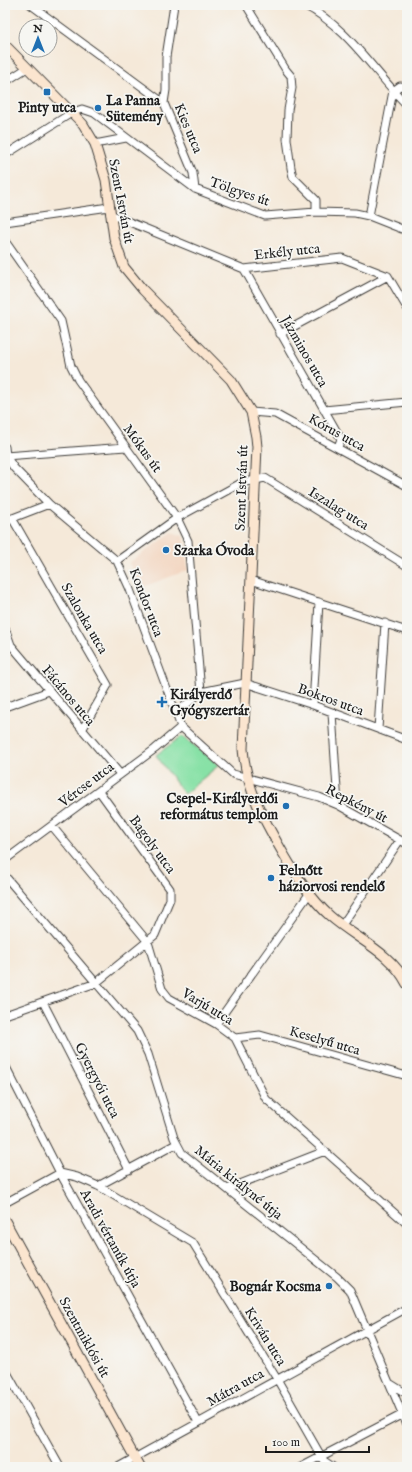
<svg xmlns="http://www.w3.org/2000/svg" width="412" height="1472" font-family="'IM FELL English',serif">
<rect width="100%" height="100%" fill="#f6f6f2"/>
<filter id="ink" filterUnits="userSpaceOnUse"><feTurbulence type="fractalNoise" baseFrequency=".025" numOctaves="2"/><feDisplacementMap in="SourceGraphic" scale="8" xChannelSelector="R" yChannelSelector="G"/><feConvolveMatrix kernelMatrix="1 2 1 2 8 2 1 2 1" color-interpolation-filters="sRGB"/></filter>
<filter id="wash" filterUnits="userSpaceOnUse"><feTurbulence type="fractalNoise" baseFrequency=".012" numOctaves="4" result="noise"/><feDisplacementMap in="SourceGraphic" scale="16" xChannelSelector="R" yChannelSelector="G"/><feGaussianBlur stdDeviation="0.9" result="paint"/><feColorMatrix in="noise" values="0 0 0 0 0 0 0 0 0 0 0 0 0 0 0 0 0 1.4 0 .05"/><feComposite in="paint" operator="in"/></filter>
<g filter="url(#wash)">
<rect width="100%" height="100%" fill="#f5e9d9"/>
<path fill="#f3d4be" d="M172 532 183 536 188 570 140 588 129 563Z"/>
<path fill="#87e1a6" stroke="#527e61" d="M182 736 219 765 184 794 156 755Z"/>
</g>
<g filter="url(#ink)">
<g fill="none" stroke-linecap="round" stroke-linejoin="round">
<defs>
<path id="street" d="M31 5 164 103
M174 5 166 57V90L164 103 193 173 195 189
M246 5 286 70 291 76 292 88 288 110 287 139 291 168 293 177 316 200V212
M304 5C348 27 373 71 407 105
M5 82 27 68
M393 91 400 86 407 87
M95 144 126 138
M5 155 73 112 82 109 94 113 195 189 265 216 316 212 355 213 369 216 407 231
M110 214 244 269 342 258 388 276 407 308
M369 216 393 91
M5 222 109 207
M5 241 61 321 71 366 78 380 177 518 188 541 201 692
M244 269 341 439 338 447
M280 334 388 276
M324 410 407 402
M251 412 275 414 407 486
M5 447 6 456 14 468 49 504 117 561 129 587 181 727 233 774 319 797 338 805 407 844
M5 456 126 447
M12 518 108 685 82 730
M5 521 49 504
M117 561 177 518 241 483 265 478 407 566
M251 580 407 631
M5 628 11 645 120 774
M313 705 319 602
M5 707 49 691
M332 713 338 805
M175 714 201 692 245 683 313 705 407 740
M378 729 385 623
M52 826 148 942 162 989 169 998 216 1024 235 1038 266 1099 407 1224
M5 860 155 749 181 727
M5 876 137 1031 148 1054 174 1138 182 1153 337 1277 350 1290 407 1425
M342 925 400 840
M43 1002 129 1170
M5 1015 96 983 155 935 170 899V889L99 791
M216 1024 309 894
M235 1038 260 1035 407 1076
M5 1065 60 1173 198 1422
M98 1186 176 1144
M227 1189 325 1151
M5 1203 60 1173 77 1177 98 1186 193 1243 277 1379 321 1456 324 1461 333 1467
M5 1369 60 1467
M391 1384 407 1394
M118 1467 407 1308
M301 1467 403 1414"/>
<path id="secondary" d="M5 45 83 124 95 144 106 180 114 238 124 267 143 290 231 380 251 412 256 437 257 447 243 749C246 789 264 820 283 853 297 877 310 898 330 916 356 939 391 952 407 984
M5 1221 140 1467"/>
</defs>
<use href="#street" stroke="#3d3b38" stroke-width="9"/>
<use href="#secondary" stroke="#3d3b38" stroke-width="11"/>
<use href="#street" stroke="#fff" stroke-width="7"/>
<use href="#secondary" stroke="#fbe5cf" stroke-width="9"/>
</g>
</g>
<g fill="#1f6fb2" stroke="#f6f6f2" stroke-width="1.5">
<rect x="43" y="88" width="8" height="8" rx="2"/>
<circle cx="98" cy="108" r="4"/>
<circle cx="166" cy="550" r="4"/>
<path d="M160 696h4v4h4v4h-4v4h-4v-4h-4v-4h4z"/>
<circle cx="286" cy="806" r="4"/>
<circle cx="271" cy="878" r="4"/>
<circle cx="329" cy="1286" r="4"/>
</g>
<g text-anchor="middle" stroke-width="3.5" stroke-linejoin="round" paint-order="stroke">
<g font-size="14" font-weight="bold" fill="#1c1c1c" stroke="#f6f6f2" text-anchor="start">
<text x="106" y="105">La Panna<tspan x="106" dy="16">Sütemény</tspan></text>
<text x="47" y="112" text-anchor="middle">Pinty utca</text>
<text x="174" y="555">Szarka Óvoda</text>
<text x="170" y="699">Királyerdő<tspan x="170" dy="16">Gyógyszertár</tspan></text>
<text x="278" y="803" text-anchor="end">Csepel-Királyerdői<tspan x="278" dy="16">református templom</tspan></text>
<text x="279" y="875">Felnőtt<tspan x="279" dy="16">háziorvosi rendelő</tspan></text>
<text x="321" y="1291" text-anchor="end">Bognár Kocsma</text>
</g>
<g font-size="14" fill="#1c1c1c" stroke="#f6f6f2">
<text transform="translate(189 128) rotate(67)" y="5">Kies utca</text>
<text transform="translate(240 191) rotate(19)" y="5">Tölgyes út</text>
<text transform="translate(122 201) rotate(79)" y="5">Szent István út</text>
<text transform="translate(287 251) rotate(-6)" y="5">Erkély utca</text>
<text transform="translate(305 351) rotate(60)" y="5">Jázminos utca</text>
<text transform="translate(337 432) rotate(29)" y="5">Kórus utca</text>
<text transform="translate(143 448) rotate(54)" y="5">Mókus út</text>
<text transform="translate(241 488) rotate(-88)" y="5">Szent István út</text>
<text transform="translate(339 508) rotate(32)" y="5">Iszalag utca</text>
<text transform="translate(147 602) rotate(69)" y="5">Kondor utca</text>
<text transform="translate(85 618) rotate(60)" y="5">Szalonka utca</text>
<text transform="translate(69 695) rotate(50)" y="5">Fácános utca</text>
<text transform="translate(331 699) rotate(20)" y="5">Bokros utca</text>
<text transform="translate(86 784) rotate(-37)" y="5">Vércse utca</text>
<text transform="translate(357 803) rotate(27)" y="5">Repkény út</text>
<text transform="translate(153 844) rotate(54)" y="5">Bagoly utca</text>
<text transform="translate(208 1006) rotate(31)" y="5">Varjú utca</text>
<text transform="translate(325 1040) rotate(16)" y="5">Keselyű utca</text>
<text transform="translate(98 1080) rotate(63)" y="5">Gyergyói utca</text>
<text transform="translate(239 1182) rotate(39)" y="5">Mária királyné útja</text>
<text transform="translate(111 1238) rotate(61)" y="5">Aradi vértanúk útja</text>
<text transform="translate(266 1336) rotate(58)" y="5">Kriván utca</text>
<text transform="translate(85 1337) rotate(61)" y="5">Szentmiklósi út</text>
<text transform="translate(235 1387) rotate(-29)" y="5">Mátra utca</text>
</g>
</g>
<rect width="412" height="1472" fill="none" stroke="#f6f6f2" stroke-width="20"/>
<g transform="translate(38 38)"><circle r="19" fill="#f6f6f2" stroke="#9f9f9c"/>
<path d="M0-3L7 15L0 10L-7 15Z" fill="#1f6fb2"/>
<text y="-6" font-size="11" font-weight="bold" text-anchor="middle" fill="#1c1c1c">N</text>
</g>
<path d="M266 1446v6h103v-6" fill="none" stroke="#1c1c1c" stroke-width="2"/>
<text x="272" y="1446" font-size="12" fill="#1c1c1c" stroke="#f6f6f2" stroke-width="3" paint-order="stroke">100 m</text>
</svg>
